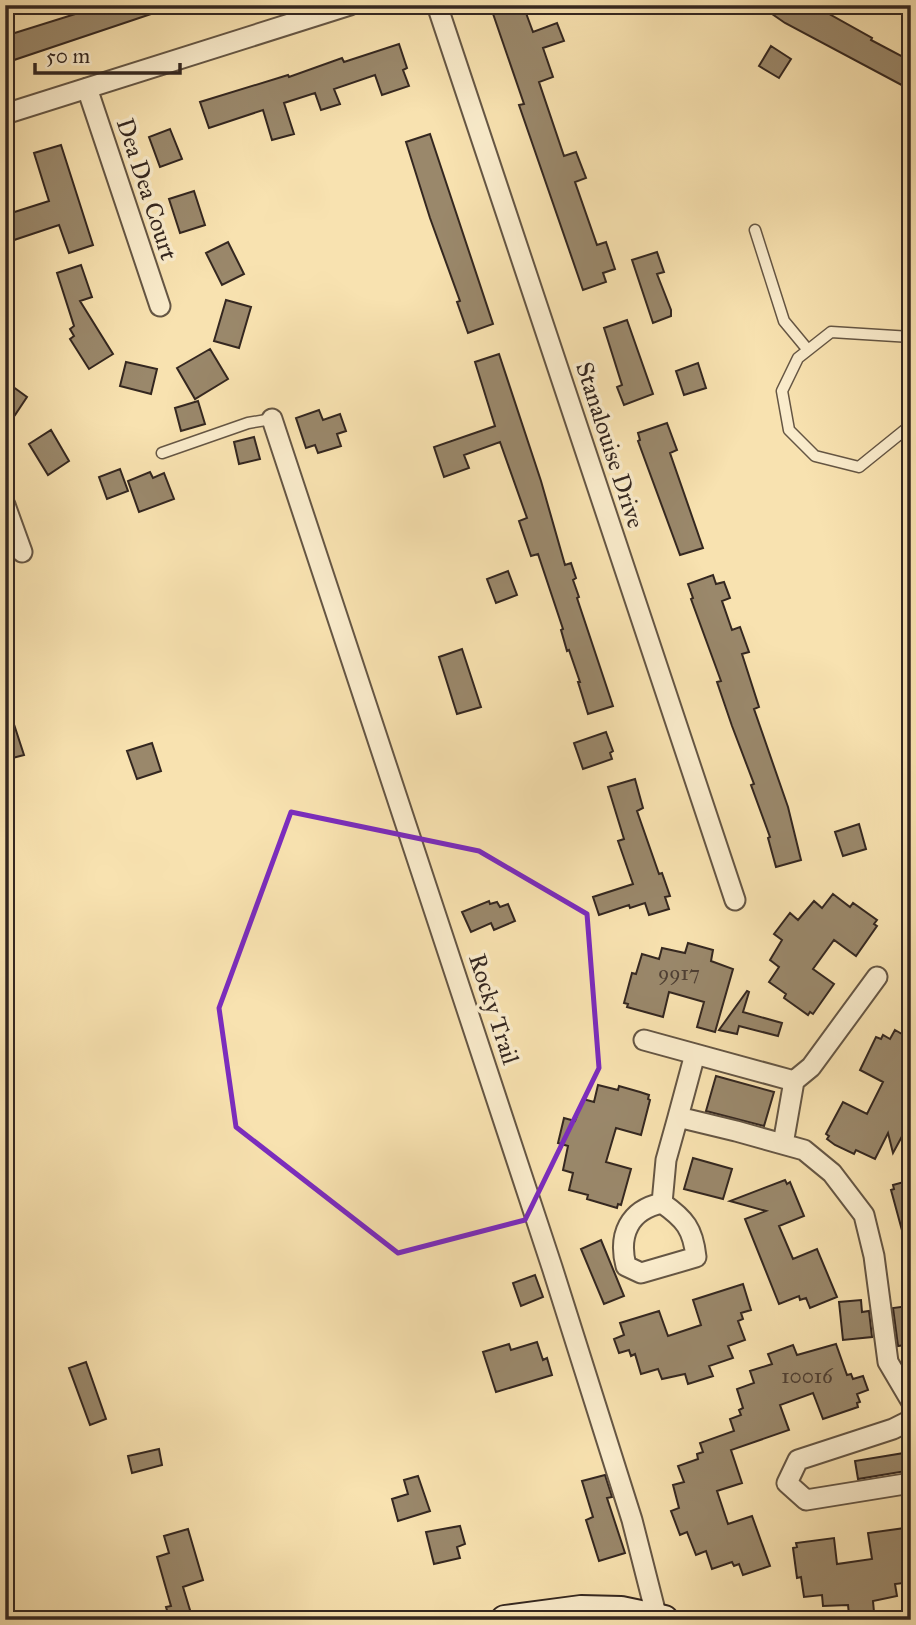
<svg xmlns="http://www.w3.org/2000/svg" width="916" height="1625" font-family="'IM FELL Great Primer',serif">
<rect width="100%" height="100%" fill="#f8e2b0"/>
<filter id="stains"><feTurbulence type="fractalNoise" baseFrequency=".00286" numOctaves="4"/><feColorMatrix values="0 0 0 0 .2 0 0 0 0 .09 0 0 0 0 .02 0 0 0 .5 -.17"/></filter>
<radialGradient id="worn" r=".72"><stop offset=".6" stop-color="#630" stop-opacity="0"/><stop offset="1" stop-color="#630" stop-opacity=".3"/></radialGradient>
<path fill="#9a886b" stroke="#342720" stroke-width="2" d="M104 5H169V8L5 63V36Z
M490 5H523L533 32 557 23 564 41 543 48 553 77 539 82 564 156 576 152 586 178 575 182 597 245 606 242 615 269 603 273 606 282 583 290 519 105 524 104Z
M759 5H813L872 38 871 40 911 61V90L785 23Z
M399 44 407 68 403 70 409 86 382 95 375 75 334 89 340 104 321 110 315 93 284 103 294 134 272 140 263 110 209 128 200 102 288 75 289 77 342 58 344 62Z
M771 46 791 59 779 78 759 66Z
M170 129 182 159 160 167 149 137Z
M430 134 493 324 468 333 457 302 460 301 430 218 406 142Z
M61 145 93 245 69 253 59 225 5 243V215L49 201 34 153Z
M194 191 205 225 180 233 169 199Z
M228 242 244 274 222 285 206 253Z
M657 252 664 272 657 274 671 310V316L653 323 632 260Z
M81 265 92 297 80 301 113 354 89 369 70 339 74 336 70 329 74 326 57 273Z
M226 300 251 307 239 348 214 341Z
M627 320 653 394 624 405 617 387 622 385 604 328Z
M210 349 228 379 195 399 177 368Z
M499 354 541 481 565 565 571 563 576 578 573 580 579 597 577 598 613 706 588 714 578 682H580L569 650 567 651 561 630 563 629 538 554 531 556 519 521 527 518 500 442 464 455 469 468 444 477 434 447 495 426 475 362Z
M126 362 157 369 151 394 120 386Z
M698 363 706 388 684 395 676 371Z
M5 381 27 397 15 415 5 408Z
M198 401 205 424 181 431 175 408Z
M319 410 323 420 340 414 346 431 337 434 341 446 318 453 315 445 306 448 296 418Z
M667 423 677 450 670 453 703 548 680 555 638 441 640 440 638 433Z
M51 430 69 461 48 475 29 444Z
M254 437 260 459 239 464 234 442Z
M120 469 128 491 107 499 99 477Z
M150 472 153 478 164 473 174 499 139 512 128 481Z
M508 571 517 595 496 603 487 579Z
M713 575 716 584 724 582 730 598 722 601 732 630 740 627 749 652 742 654 759 707 754 709 788 807 801 860 776 867 768 838 770 837 751 785 754 784 732 726 717 682 721 681 691 599 693 598 688 584Z
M462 649 481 707 457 714 439 657Z
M9 709 24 755 5 760V710Z
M606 732 613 751 610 753 612 759 583 769 574 743Z
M152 743 161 771 137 779 127 751Z
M635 779 643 808 637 811 659 874 662 873 670 896 665 897 669 909 649 915 645 903 630 908 629 905 599 915 593 897 633 884 618 841 624 839 608 787Z
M859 824 866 849 843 856 835 832Z
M833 894 850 907 853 903 877 920 874 924 877 926 856 956 834 940 813 969 834 984 813 1014 810 1012 808 1015 784 998 786 994 769 982 779 967 770 960 782 940 774 934 790 913 798 920 814 901 822 908Z
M489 901 490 904 497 902 500 907 508 904 515 921 494 930 491 923 471 932 462 912Z
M688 943 713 950 711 961 733 969 715 1032 697 1027 704 1002 669 992 663 1017 627 1007 628 1004 624 1003 632 973 636 974 642 954 659 959 662 948 685 953Z
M747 991 749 992 743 1012 782 1023 778 1036 739 1026 737 1034 719 1030Z
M895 1030 907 1037 903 1047 911 1051V1132L906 1129 893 1153 888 1133 875 1159 856 1150 854 1154 835 1145 827 1139 829 1136 826 1134 843 1102 867 1114 883 1082 860 1070 876 1037 881 1039 883 1035 890 1039Z
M716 1076 774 1092 764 1126 706 1111Z
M598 1085 618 1090 619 1086 640 1092 649 1095 648 1099 650 1100 641 1135 616 1128 606 1162 631 1169 621 1205 618 1204 617 1208 587 1199 588 1195 569 1190 573 1173 563 1170 568 1146 558 1143 564 1118 575 1121 583 1099 594 1102Z
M693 1158 732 1169 723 1199 684 1189Z
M785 1180 787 1184 790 1182 804 1216 779 1226 793 1259 817 1249 837 1297 810 1308 806 1298 800 1300 799 1296 779 1304 745 1219 766 1211 730 1201Z
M911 1180V1244L906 1245 891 1190 894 1189 893 1185Z
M601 1240 624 1296 604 1304 581 1249Z
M535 1275 543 1297 521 1306 513 1283Z
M743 1284 751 1310 741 1313 743 1319 738 1321 745 1340 728 1346 733 1358 709 1366 713 1376 688 1384 685 1374 662 1379 658 1369 641 1374 635 1354 631 1356 629 1350 619 1353 614 1339 624 1335 620 1323 659 1311 668 1336 701 1325 693 1300Z
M861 1300 862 1312 869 1311 872 1337 843 1340 839 1302Z
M909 1306 911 1344 898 1346 893 1308Z
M537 1342 543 1360 547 1358 552 1375 496 1392 483 1352 509 1344 511 1350Z
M836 1344 847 1375 851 1374 853 1379 863 1376 868 1390 857 1394 860 1402 857 1403 858 1407 823 1419 813 1393 780 1405 789 1430 731 1450 742 1483 717 1491 728 1524 752 1516 770 1566 743 1575 739 1564 734 1566 732 1562 712 1569 706 1551 696 1555 687 1532 680 1535 671 1511 679 1508 673 1485 684 1482 678 1466 698 1459 697 1454 703 1452 700 1443 734 1431 730 1419 741 1415 739 1410 743 1408 737 1389 754 1383 750 1371 772 1364 768 1354 793 1345 797 1355Z
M86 1362 106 1419 90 1425 69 1368Z
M159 1449 162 1465 132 1473 128 1456Z
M904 1453 906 1471 858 1479 855 1461Z
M605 1475 612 1497 607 1498 625 1553 599 1561 586 1520 593 1517 582 1481Z
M418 1476 430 1511 398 1521 392 1499 408 1494 404 1480Z
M460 1526 465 1544 457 1547 460 1558 434 1564 426 1532Z
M905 1528V1531H911V1582L895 1584 897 1596 873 1601 874 1612 849 1615 848 1605 823 1606 822 1595 804 1597 801 1577 797 1578 793 1548 797 1547 796 1543 834 1538 837 1564 872 1559 868 1533Z
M188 1529 203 1580 183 1587 193 1620H170L166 1607 171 1606 157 1557 169 1553 164 1536Z"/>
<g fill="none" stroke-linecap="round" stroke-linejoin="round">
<defs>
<path id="lane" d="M755 230 784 321 808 350
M911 337 831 332 798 358 782 391 789 430 815 456 859 467 911 425
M162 453 248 423 272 419"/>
<path id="street" d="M437 5 735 900
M908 5 911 7
M87 88 160 306
M5 114 350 5
M272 419 552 1267 632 1520 657 1618
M5 505 22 552
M644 1040 794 1081
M678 1117 695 1054
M783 1144 794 1081 811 1067 877 977
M662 1203 666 1160 678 1117 736 1131 804 1150 832 1173 864 1215 874 1256 888 1362 911 1401
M662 1203C685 1219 693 1229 696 1257L641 1273 626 1266C618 1235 629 1210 662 1203Z
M911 1420 893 1429 798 1460 787 1483 806 1500 911 1483"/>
<path id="secondary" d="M505 1620 581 1610 621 1611 664 1620"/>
</defs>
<use href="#lane" stroke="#655644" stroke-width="13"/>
<use href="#street" stroke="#655644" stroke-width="23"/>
<use href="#secondary" stroke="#342720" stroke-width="32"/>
<use href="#lane" stroke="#faeccc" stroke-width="10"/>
<use href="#street" stroke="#faeccc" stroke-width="19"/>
<use href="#secondary" stroke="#faeccc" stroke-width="28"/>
</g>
<path fill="none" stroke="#7b2cbf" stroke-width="5" stroke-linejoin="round" d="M291 812 479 851 587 914 599 1068 525 1220 398 1253 236 1127 219 1008Z"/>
<g text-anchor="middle" stroke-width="7" stroke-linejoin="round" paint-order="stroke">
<g font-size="21" fill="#4e3f33">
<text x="679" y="980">9917</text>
<text x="807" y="1383">10016</text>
</g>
<g font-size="24" fill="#342720" stroke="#faeccc">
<text transform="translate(147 189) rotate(72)" y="8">Dea Dea Court</text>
<text transform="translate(610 445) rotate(72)" y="8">Stanalouise Drive</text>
<text transform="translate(494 1009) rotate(72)" y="8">Rocky Trail</text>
</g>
</g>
<rect width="916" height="1625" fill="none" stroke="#f8e2b0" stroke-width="28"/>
<rect x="7" y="7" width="902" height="1611" fill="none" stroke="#342720" stroke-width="3.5"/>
<rect x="14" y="14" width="888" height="1597" fill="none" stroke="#342720" stroke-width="2"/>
<path d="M35 63v10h145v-10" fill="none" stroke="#342720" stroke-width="3.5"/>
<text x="46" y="63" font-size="21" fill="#342720" stroke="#faeccc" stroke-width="5" paint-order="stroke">50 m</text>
<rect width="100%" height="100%" filter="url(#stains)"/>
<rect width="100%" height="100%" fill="url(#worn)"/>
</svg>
